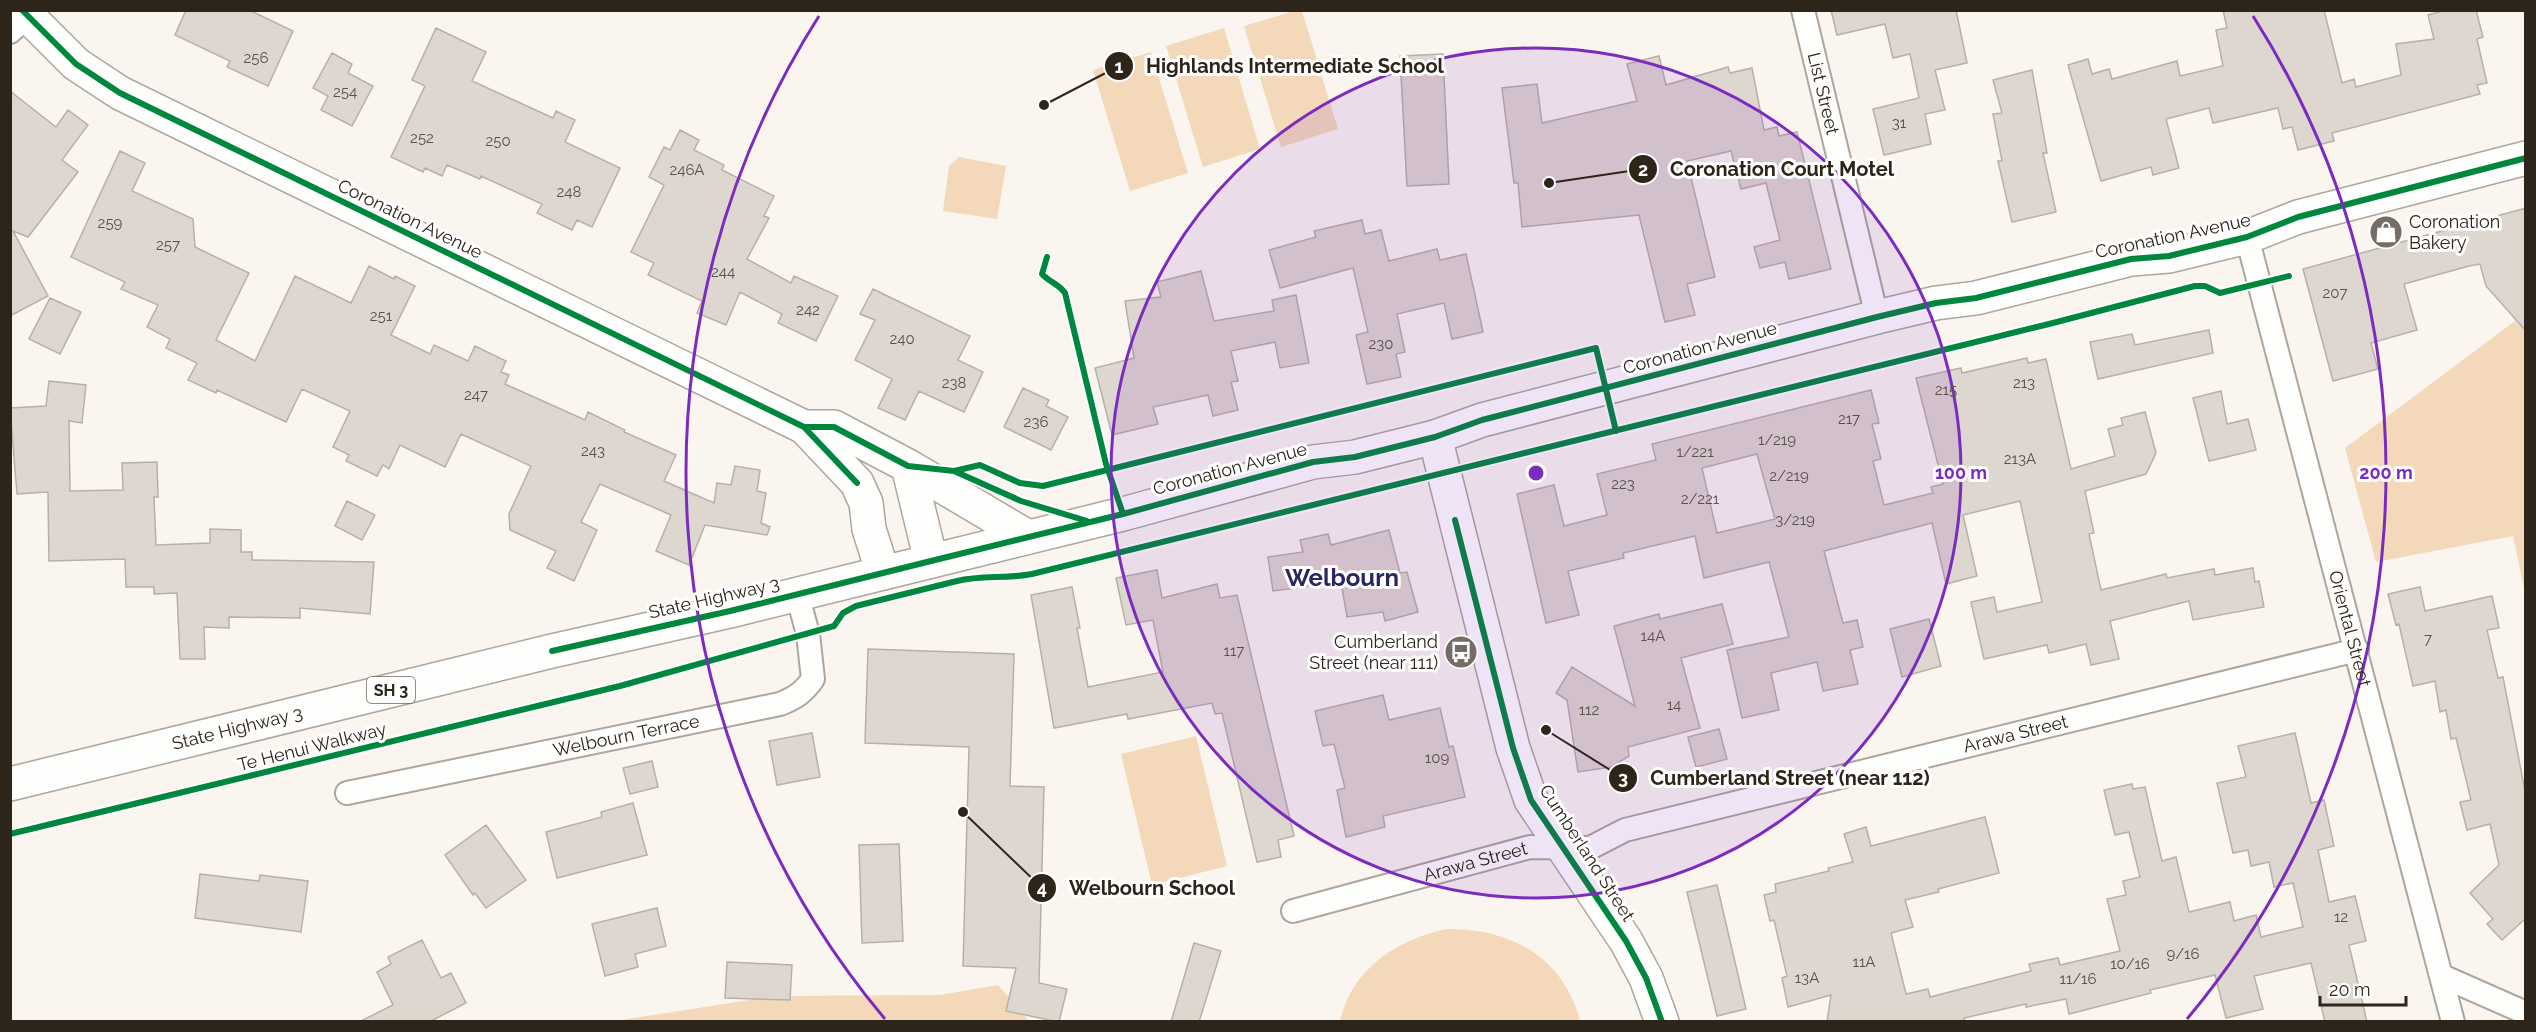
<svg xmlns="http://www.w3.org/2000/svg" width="2536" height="1032" font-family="Raleway,sans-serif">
<rect width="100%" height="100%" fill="#faf5ef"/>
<path fill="#f3d9ba" d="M1294 11H1302L1338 129 1281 147 1244 26Z
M1224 28 1260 149 1203 167 1166 46Z
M1151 52 1188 173 1130 191 1093 70Z
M959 157 1006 166 997 219 943 211 949 166Z
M2523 315 2525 316V593L2513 536 2376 562 2345 448Z
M1196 736 1227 866 1152 885 1121 754Z
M1447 929C1509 928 1564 957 1580 1021H1340C1352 969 1397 939 1447 929Z
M998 985 1029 1021 608 1022 775 996 940 995Z"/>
<path fill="#ded7d0" stroke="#b7b0a9" stroke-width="1.5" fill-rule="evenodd" d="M186 10H249L293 31 268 86 227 67 230 61 175 35Z
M1831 10H1956L1967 63 1935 70 1945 110 1925 114 1931 144 1884 155 1873 109 1919 98 1910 54 1893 58 1885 24 1837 35Z
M2223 10H2324L2342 83 2354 79 2356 87 2401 75 2396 44 2434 39 2428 15 2446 10H2476L2483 37 2477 39 2487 83 2477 85 2480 94 2332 133 2334 141 2298 150 2292 127 2283 129 2278 108 2213 123 2209 108 2166 119 2179 168 2153 175 2151 167 2101 181 2068 65 2088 59 2092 74 2109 69 2112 79 2177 61 2180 76 2223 66 2216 30 2227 28Z
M436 28 486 52 472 81 553 118 556 111 575 120 565 142 620 168 592 227 577 220 572 230 537 213 542 204 481 176 480 179 447 165 442 176 425 168 423 172 391 157 425 86 412 80Z
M332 53 352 64 348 73 373 86 352 126 321 110 328 96 313 88Z
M1443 54 1449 184 1407 186 1400 56Z
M1659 56 1666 85 1728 67 1730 73 1752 68 1764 130 1777 127 1779 136 1797 132 1831 269 1789 279 1785 262 1760 268 1754 247 1780 240 1766 183 1741 189 1731 151 1687 161 1715 277 1687 284 1695 315 1665 322 1639 215 1522 227 1518 183H1514L1502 88 1537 84 1542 123 1637 101 1627 64Z
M2032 70 2047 153H2043L2056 212 2012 222 1998 161H2002L1993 114 2002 113 1993 80Z
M10 91 56 127 68 110 88 125 62 160 78 172 28 237 13 231 48 296 10 316Z
M680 130 699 140 694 150 724 165 722 170 774 196 764 216 769 218 747 259 791 283 794 276 838 296 816 341 778 323 782 314 740 292 726 325 697 313 702 301 648 275 654 263 631 252 664 185 649 177 664 147 670 150Z
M120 151 145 163 132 191 193 219 195 247 249 273 216 340 255 361 295 276 351 303 369 266 394 279 395 276 415 286 391 335 430 354 434 345 468 361 475 346 506 361 501 372 509 375 505 384 585 420 588 412 625 430 624 432 676 455 664 481 714 503 717 483 731 485 735 466 760 470 757 491 766 493 761 523 770 527 767 535 705 525 689 565 656 551 671 515 600 484 581 522 597 530 574 581 547 568 556 551 510 530 509 514 531 466 461 434 445 467 400 445 389 469 383 465 377 476 346 461 349 455 333 447 350 411 302 389 286 422 217 390 216 393 188 380 197 363 166 348 170 339 147 327 158 305 121 289 125 282 71 257Z
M2526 208V331L2486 286 2480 264 2469 266 2404 284 2417 330 2371 343 2378 369 2333 381 2303 269Z
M1362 220 1365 234 1381 230 1389 261 1437 249 1440 260 1466 254 1483 332 1452 339 1444 303 1397 314 1405 352 1396 354 1401 377 1367 384 1356 335 1368 332 1353 268 1280 288 1269 250 1316 237 1314 231Z
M1201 271 1214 321 1274 311 1272 300 1296 295 1309 363 1280 368 1275 342 1231 351 1238 381 1231 382 1238 410 1213 416 1208 395 1153 407 1158 424 1112 435 1095 368 1134 358 1125 301 1161 297 1157 282Z
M873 289 970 336 958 360 983 372 964 412 919 391 905 420 878 408 892 379 855 360 875 320 860 314Z
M50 298 81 312 60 354 29 339Z
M2209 330 2213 353 2098 379 2090 342 2132 334 2135 345Z
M2027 358 2028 363 2046 359 2071 469 2115 456 2108 429 2123 425 2121 418 2145 412 2156 453 2146 474 2085 491 2094 533 2089 534 2101 590 2166 574 2167 578 2214 569 2215 575 2253 568 2255 582 2259 581 2264 607 2193 620 2189 601 2110 621 2119 659 2091 665 2086 644 2049 653 2047 645 1984 659 1971 602 1994 597 1997 612 2042 602 2020 501 1963 515 1977 576 1946 584 1932 523 1824 551 1843 623 1857 620 1863 647 1850 650 1858 684 1823 691 1817 662 1771 673 1779 710 1742 718 1727 650 1789 637 1769 562 1704 578 1695 536 1623 553 1624 558 1568 571 1579 615 1546 623 1517 494 1554 485 1564 526 1607 515 1597 474 1656 460 1652 444 1871 390 1879 423 1872 424 1881 459 1873 461 1884 505 1933 493 1931 487 1943 484 1916 378 1961 368 1962 373ZM1757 454 1775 519 1717 533 1702 468Z
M49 381 86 385 82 423 69 421 70 491 123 490 122 463 157 462 158 497H154L156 545 210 543V529L241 530V552H252V560L374 562 370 614 300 608V618L229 617V628L204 627 205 659H180L177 593 154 594V587H126L125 559 49 561 48 492 17 494 10 408 46 406Z
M1023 388 1049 400 1046 406 1068 417 1051 450 1004 427Z
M2221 391 2227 424 2248 419 2256 450 2209 461 2193 398Z
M347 501 375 515 362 540 335 526Z
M1389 530 1400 573 1407 572 1418 612 1385 621 1383 612 1347 617 1341 582 1273 591 1268 557 1303 552 1300 540 1328 534 1331 545Z
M1157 570 1162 598 1217 584 1220 598 1237 595 1294 836 1278 840 1281 857 1257 862 1222 713 1215 714 1212 703 1128 719 1127 714 1054 728 1031 595 1072 587 1080 628H1077L1088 687 1163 672 1153 620 1126 625 1116 578Z
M2420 587 2425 611 2492 596 2499 628 2487 630 2498 678 2503 677 2526 796V918L2502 940 2487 924 2493 919 2470 893 2499 865 2490 824 2467 830 2460 802 2471 800 2456 738 2451 739 2446 710 2440 712 2435 681 2413 686 2399 624 2396 625 2388 594Z
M1722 604 1733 644 1681 658 1700 728 1628 747 1629 756 1611 767 1578 772 1567 700 1556 693 1572 667 1635 706 1614 626 1659 614 1660 619Z
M1929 619 1941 666 1902 677 1890 629Z
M868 649 1014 654 1010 786 1044 787 1039 983 1067 989 1059 1022 1006 1011 1016 968 963 966 969 747 865 743Z
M1383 695 1389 720 1440 708 1449 747 1453 746 1465 797 1383 816 1385 827 1346 837 1337 790 1345 788 1334 744 1323 746 1315 711Z
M1719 729 1727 759 1696 767 1688 737Z
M812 733 820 777 777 785 769 741Z
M2295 733 2311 803 2324 800 2334 846 2318 850 2329 902 2355 896 2366 941 2349 945 2367 1022H2325L2311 963 2254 976 2263 1009 2226 1018 2215 975 2150 990 2151 993 2069 1014 2066 999 2026 1007V1004L1964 1018 1965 1022H1827L1831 995 1788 1007 1782 978 1787 976 1774 920 1770 921 1764 895 1776 892 1775 884 1829 871 1828 868 1853 862 1844 834 1866 827 1871 846 1985 817 1999 873 1938 889 1939 892 1905 900 1913 927 1891 933 1906 994 1928 989 1930 997 2031 971 2029 964 2058 958 2060 965 2120 951 2107 899 2126 895 2123 881 2140 877 2129 832 2115 835 2104 790 2132 784 2133 789 2145 787 2162 861 2176 857 2189 912 2230 902 2234 921 2256 915 2261 937 2303 927 2293 883 2274 887 2269 862 2251 866 2248 850 2233 853 2217 783 2246 777 2238 746Z
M652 761 658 787 630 794 623 768Z
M633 803 647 855 557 878 546 832 602 817 601 812Z
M486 825 526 880 486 908 475 893 473 895 445 855Z
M899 844 903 941 862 943 859 845Z
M200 874 259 881 260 875 308 881 301 932 195 918Z
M1717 885 1746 1009 1717 1016 1687 892Z
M657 908 666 946 635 954 638 967 605 976 592 924Z
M422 940 441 978 451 973 466 1003 429 1022H359L393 1005 377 972 391 964 388 957Z
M1194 943 1221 951 1199 1022H1171Z
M727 962 792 965 790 1000 725 998Z"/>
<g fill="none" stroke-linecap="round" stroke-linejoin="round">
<defs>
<g id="street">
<path id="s1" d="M1803 10 1877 317"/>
<path d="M10 32 27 17"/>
<path id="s2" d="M2247 237 2453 1022"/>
<path id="s3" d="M347 793 780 704C795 698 803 693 813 679L808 634 797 594"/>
<path id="s4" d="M1293 911 1530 847 1590 848 1625 830 2357 650"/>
<path d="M2442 976 2526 1013"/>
</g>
<path id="secondary" d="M22 10 76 64 120 93 804 427 857 483 866 503 869 529 883 573
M804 427H834L908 466 1028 537
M1435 437 1513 748 1531 800 1626 941 1646 978 1662 1022
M908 466 931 561"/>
<g id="highway">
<path id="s5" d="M10 784 552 651 730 611 883 573 1123 514 1313 462 1355 457 1435 437 1482 420 1877 317 1936 303 1976 298 2131 259 2169 256 2247 237 2298 217 2526 158"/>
</g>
</defs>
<use href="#street" stroke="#aca69f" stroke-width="26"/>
<use href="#secondary" stroke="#aca69f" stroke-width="36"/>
<use href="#highway" stroke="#aca69f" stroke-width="36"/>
<use href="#street" stroke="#fefefd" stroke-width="22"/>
<use href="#secondary" stroke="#fefefd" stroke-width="33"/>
<use href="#highway" stroke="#fefefd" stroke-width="33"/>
<defs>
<path id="cycleway" d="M22 10 76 64 120 93 804 427 857 483
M1047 257 1042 274C1049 282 1059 284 1065 293L1106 464 1123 514
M804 427H834L908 466 954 471 1021 501 1087 521
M954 471 980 465 1020 483 1043 486 1596 348 1616 431
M1455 520 1513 748 1531 800 1626 941 1646 978 1662 1022
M552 651 730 611 931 561 1123 514 1313 462 1355 457 1435 437 1482 420 1877 317 1936 303 1976 298 2131 259 2169 256 2247 237 2298 217 2526 158
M10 834 620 686 834 626 843 613 856 606 957 581C981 575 1007 579 1032 574L2049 324 2195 286H2205L2220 293 2289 276"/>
</defs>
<use href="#cycleway" stroke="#fff" stroke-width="10"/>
<use href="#cycleway" stroke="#00873e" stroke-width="6"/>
</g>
<circle cx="1536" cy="473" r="425" fill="#7b2cbf" fill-opacity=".12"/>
<g fill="none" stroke="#7b2cbf" stroke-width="3">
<circle cx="1536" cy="473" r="425"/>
<path d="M885 1019A850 850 0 0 1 819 16M2253 16A850 850 0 0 1 2187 1019"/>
</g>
<defs>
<symbol id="shop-disc" viewBox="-11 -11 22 22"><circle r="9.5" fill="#756d65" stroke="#fff"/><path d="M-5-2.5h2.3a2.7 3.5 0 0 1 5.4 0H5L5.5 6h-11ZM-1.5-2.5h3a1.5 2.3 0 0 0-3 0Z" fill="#fff"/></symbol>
<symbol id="bus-disc" viewBox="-11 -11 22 22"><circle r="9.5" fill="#756d65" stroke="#fff"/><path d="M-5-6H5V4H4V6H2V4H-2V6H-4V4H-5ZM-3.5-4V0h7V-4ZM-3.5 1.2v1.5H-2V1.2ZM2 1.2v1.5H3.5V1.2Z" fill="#fff"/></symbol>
</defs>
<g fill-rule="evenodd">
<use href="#shop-disc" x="2367" y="213" width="38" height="38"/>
<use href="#bus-disc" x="1442" y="633" width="38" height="38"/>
</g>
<g text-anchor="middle" stroke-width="6" stroke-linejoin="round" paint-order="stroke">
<g font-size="15" fill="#595148">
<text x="256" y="63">256</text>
<text x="345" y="97">254</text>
<text x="1899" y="128">31</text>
<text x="422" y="143">252</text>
<text x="498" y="146">250</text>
<text x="687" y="175">246A</text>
<text x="569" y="197">248</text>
<text x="110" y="228">259</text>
<text x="168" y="250">257</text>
<text x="723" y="277">244</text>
<text x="2335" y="298">207</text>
<text x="808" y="315">242</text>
<text x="381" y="321">251</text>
<text x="902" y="344">240</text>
<text x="1381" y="349">230</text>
<text x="954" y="388">238</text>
<text x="2024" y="388">213</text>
<text x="1946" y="395">215</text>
<text x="476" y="400">247</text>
<text x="1849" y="424">217</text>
<text x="1036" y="427">236</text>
<text x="1777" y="445">1/219</text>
<text x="593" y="456">243</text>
<text x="1695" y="457">1/221</text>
<text x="2020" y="464">213A</text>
<text x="1789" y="481">2/219</text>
<text x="1623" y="489">223</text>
<text x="1700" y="504">2/221</text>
<text x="1795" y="525">3/219</text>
<text x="1653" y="641">14A</text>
<text x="2428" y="644">7</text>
<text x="1234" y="656">117</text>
<text x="1674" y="710">14</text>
<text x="1589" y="715">112</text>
<text x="1437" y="763">109</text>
<text x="2341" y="922">12</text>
<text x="2183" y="959">9/16</text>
<text x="1864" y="967">11A</text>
<text x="2130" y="969">10/16</text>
<text x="1807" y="983">13A</text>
<text x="2078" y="984">11/16</text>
</g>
<rect fill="#fff" stroke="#6c665f" stroke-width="1.5" x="367" y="677" width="48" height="26" rx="4.5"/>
<g font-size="16" font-weight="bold" fill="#2d241a">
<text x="391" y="696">SH 3</text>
</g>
<g font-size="18" fill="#2d241a" stroke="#fff">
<text dy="6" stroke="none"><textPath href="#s1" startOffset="86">List Street</textPath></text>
<text transform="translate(410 219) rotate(26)" y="6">Coronation Avenue</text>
<text transform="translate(2173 236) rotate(-12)" y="6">Coronation Avenue</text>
<text transform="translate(1700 348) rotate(-15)" y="6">Coronation Avenue</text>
<text transform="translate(1230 469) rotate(-15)" y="6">Coronation Avenue</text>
<text transform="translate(714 598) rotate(-13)" y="6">State Highway 3</text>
<text dy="6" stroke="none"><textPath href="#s2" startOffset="405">Oriental Street</textPath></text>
<text dy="6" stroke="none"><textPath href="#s5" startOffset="234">State Highway 3</textPath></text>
<text dy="6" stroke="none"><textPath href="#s4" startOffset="747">Arawa Street</textPath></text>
<text dy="6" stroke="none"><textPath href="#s3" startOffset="285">Welbourn Terrace</textPath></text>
<text transform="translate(312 747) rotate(-14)" y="6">Te Henui Walkway</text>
<text transform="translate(1587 853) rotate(57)" y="6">Cumberland Street</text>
<text dy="6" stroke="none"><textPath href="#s4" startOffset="189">Arawa Street</textPath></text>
</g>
<g font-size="18" fill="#2d241a" stroke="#fff" text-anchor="start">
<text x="2409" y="228">Coronation<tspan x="2409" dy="21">Bakery</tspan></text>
<text x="1438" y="648" text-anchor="end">Cumberland<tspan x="1438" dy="21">Street (near 111)</tspan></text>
</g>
<g font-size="24" font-weight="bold" fill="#292660" stroke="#fff">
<text x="1342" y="586">Welbourn</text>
</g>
</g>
<circle cx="1536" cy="473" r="9" fill="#7b2cbf" stroke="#fff" stroke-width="3"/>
<g font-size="18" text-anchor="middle" font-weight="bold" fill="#7b2cbf" stroke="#fff" stroke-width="6" stroke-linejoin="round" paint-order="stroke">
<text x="1961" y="479">100 m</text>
<text x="2386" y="479">200 m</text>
</g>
<path fill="none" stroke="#2d241a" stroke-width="2" d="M1044 105L1119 66M1549 183L1643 169M1546 730L1623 778M963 812L1042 888"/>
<g fill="#2d241a" stroke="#fff" stroke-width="2">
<circle cx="1044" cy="105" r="6"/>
<circle cx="1549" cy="183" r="6"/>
<circle cx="1546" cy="730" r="6"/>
<circle cx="963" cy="812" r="6"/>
<circle cx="1119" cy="66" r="15"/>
<circle cx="1643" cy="169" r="15"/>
<circle cx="1623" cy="778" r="15"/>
<circle cx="1042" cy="888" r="15"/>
</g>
<g font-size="18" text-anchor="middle" font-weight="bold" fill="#fff">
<text x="1119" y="73">1</text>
<text x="1643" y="176">2</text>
<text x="1623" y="784">3</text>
<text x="1042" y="894">4</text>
</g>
<g font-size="20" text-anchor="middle" font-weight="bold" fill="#2d241a" stroke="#fff" stroke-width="6" stroke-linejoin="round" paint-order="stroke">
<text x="1295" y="73">Highlands Intermediate School</text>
<text x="1782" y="176">Coronation Court Motel</text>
<text x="1790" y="785">Cumberland Street (near 112)</text>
<text x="1152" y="895">Welbourn School</text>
</g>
<rect width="2536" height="1032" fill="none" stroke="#2d241a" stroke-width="24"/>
<path d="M2320 996v9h86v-9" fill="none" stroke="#2d241a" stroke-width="3"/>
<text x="2329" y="996" font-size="18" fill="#2d241a" stroke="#ffffff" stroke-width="4.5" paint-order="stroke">20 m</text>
</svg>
